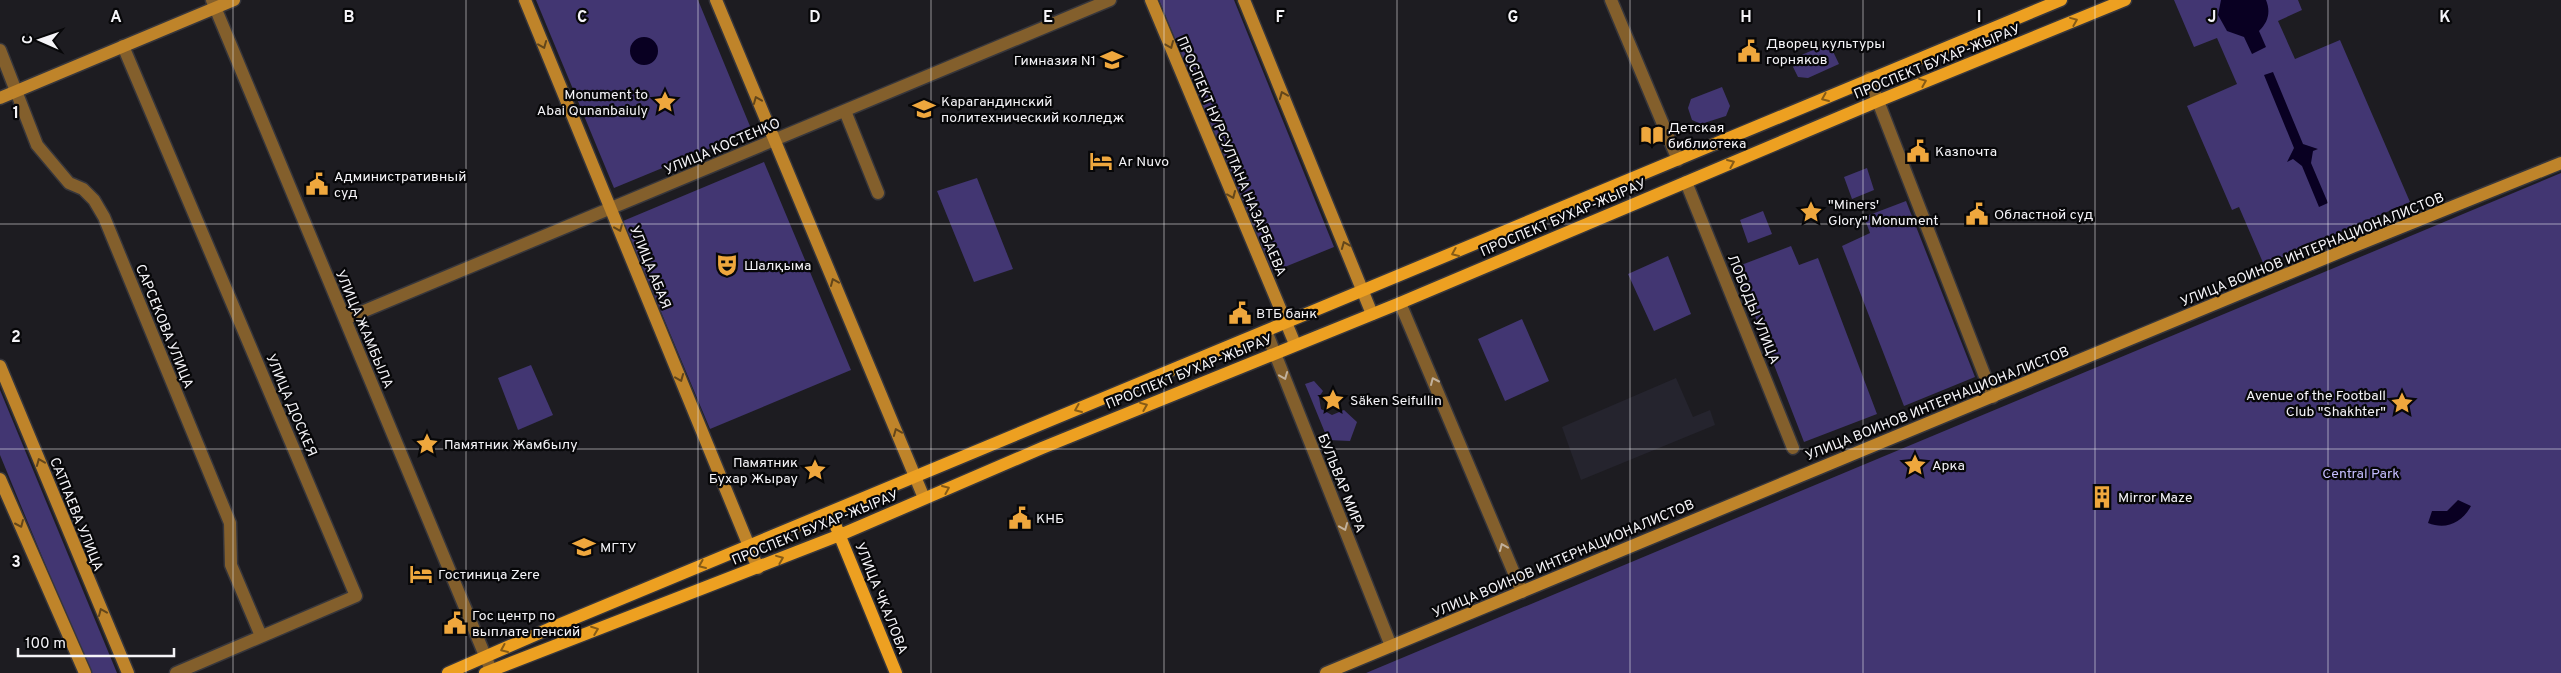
<svg xmlns="http://www.w3.org/2000/svg" width="2561" height="673" font-family="Overpass,sans-serif">
<rect width="100%" height="100%" fill="#1d1c21"/>
<path fill="#25242e" d="M1676 378 1693 417 1710 410 1715 425 1581 480 1562 427Z"/>
<path fill="#423672" d="M536 0H698L752 131 614 188Z
M1159 0H1234L1334 247 1270 273Z
M2174 0H2298L2302 10 2278 21 2295 59 2340 40 2410 202 2264 265 2239 207 2232 210 2187 106 2237 84 2217 38 2194 47Z
M1829 43 1839 64 1808 78 1798 77 1793 67 1797 57Z
M1722 87 1730 106 1726 116 1701 124 1692 120 1688 108 1691 99Z
M764 162 851 370 710 429 623 221Z
M1867 168 1874 190 1852 199 1844 177Z
M2561 173V673H1366Z
M977 178 1013 269 974 282 937 191Z
M1906 201 1975 377 1904 406 1842 246 1870 233 1864 217Z
M1763 211 1772 234 1748 243 1740 220Z
M1791 246 1799 265 1818 258 1877 414 1804 442 1736 267Z
M1668 256 1691 314 1654 331 1628 274Z
M1522 319 1549 381 1505 401 1478 339Z
M531 365 553 415 518 430 498 378Z
M1314 381 1323 391 1319 397 1321 409 1332 415 1344 410 1357 422 1350 441 1328 440 1305 384Z
M0 390 117 673H91L79 646 0 455Z"/>
<path fill="#090022" d="M2221 0H2266C2271 12 2268 22 2259 31L2266 47 2252 54 2244 37 2227 31 2218 15Z
M630 51a14 14 0 1 1 28 0a14 14 0 1 1-28 0Z
M2273 72 2303 144 2318 149 2313 151 2311 163 2328 203 2319 207 2302 166 2293 159 2287 162 2294 148 2264 75Z
M2458 500 2471 506C2462 523 2446 530 2428 523L2432 511H2447Z"/>
<g fill="none" stroke-linecap="round" stroke-linejoin="round">
<defs>
<path id="minor" d="M212 0 491 670
M1611 0 1678 160
M123 46 356 596 176 673
M0 50 37 145 69 183 83 189 94 200 104 217 230 523 231 565 261 636
M1869 78 1993 397
M845 111 878 193
M1686 182 1793 448
M1400 303 1522 592
M345 319 1110 0
M1266 331 1391 646"/>
<path id="secondary" d="M525 0 758 568
M716 0 924 498
M1151 0 1295 344
M1244 0 1372 314
M0 98 234 0
M0 366 128 673
M0 479 85 673
M1326 673 2352 247 2561 163"/>
<path id="primary" d="M830 512 896 673
M448 673 551 628 2061 0
M485 673 840 535 1042 448 1400 303 1878 101 2125 0"/>
</defs>
<use href="#minor" stroke="#37363b" stroke-width="15"/>
<use href="#secondary" stroke="#37363b" stroke-width="15"/>
<use href="#primary" stroke="#37363b" stroke-width="15"/>
<use href="#minor" stroke="#835f2c" stroke-width="12"/>
<use href="#secondary" stroke="#bf842a" stroke-width="12"/>
<use href="#primary" stroke="#eda021" stroke-width="12"/>
</g>
<defs><path id="oneway-chevron" d="M-2-3.5L2.5 0L-2 3.5" fill="none" stroke-width="1.6" stroke-linecap="round" stroke-linejoin="round" transform="scale(1.25)"/></defs>
<g stroke="#865b16">
<use href="#oneway-chevron" transform="translate(2074 21) rotate(-22)"/>
<use href="#oneway-chevron" transform="translate(1923 82) rotate(-22)"/>
<use href="#oneway-chevron" transform="translate(1825 98) rotate(157)"/>
<use href="#oneway-chevron" transform="translate(1731 163) rotate(-23)"/>
<use href="#oneway-chevron" transform="translate(1455 253) rotate(157)"/>
<use href="#oneway-chevron" transform="translate(1144 406) rotate(-22)"/>
<use href="#oneway-chevron" transform="translate(1078 409) rotate(157)"/>
<use href="#oneway-chevron" transform="translate(946 489) rotate(-23)"/>
<use href="#oneway-chevron" transform="translate(780 559) rotate(-22)"/>
<use href="#oneway-chevron" transform="translate(702 565) rotate(157)"/>
<use href="#oneway-chevron" transform="translate(595 630) rotate(-21)"/>
<use href="#oneway-chevron" transform="translate(504 649) rotate(156)"/>
</g>
<g stroke="#63461a">
<use href="#oneway-chevron" transform="translate(543 45) rotate(68)"/>
<use href="#oneway-chevron" transform="translate(1170 45) rotate(67)"/>
<use href="#oneway-chevron" transform="translate(1283 95) rotate(-112)"/>
<use href="#oneway-chevron" transform="translate(757 100) rotate(-112)"/>
<use href="#oneway-chevron" transform="translate(1232 195) rotate(67)"/>
<use href="#oneway-chevron" transform="translate(619 228) rotate(68)"/>
<use href="#oneway-chevron" transform="translate(1345 245) rotate(-112)"/>
<use href="#oneway-chevron" transform="translate(834 282) rotate(-113)"/>
<use href="#oneway-chevron" transform="translate(680 378) rotate(68)"/>
<use href="#oneway-chevron" transform="translate(897 432) rotate(-112)"/>
<use href="#oneway-chevron" transform="translate(40 462) rotate(-112)"/>
<use href="#oneway-chevron" transform="translate(20 524) rotate(66)"/>
<use href="#oneway-chevron" transform="translate(102 612) rotate(-113)"/>
</g>
<g stroke="#c2b19c">
<use href="#oneway-chevron" transform="translate(1284 376) rotate(68)"/>
<use href="#oneway-chevron" transform="translate(1434 381) rotate(-114)"/>
<use href="#oneway-chevron" transform="translate(1344 527) rotate(68)"/>
<use href="#oneway-chevron" transform="translate(1503 547) rotate(-113)"/>
</g>
<path fill="none" stroke="#f5f4f8" stroke-width="1" stroke-opacity="0.55" d="M233 0V673M466 0V673M698 0V673M931 0V673M1164 0V673M1397 0V673M1630 0V673M1863 0V673M2095 0V673M2328 0V673M0 224H2561M0 449H2561"/>
<defs>
<symbol id="civic-bare" viewBox="-9 -9 18 18"><path d="M-.6-6.5H3V-4.5H.6V-3L4-1V1h2V6H-6V1h2V-1L-.6-3ZM-1.2 2.5V6h2.4V2.5Z" fill="#efa73d" stroke="#070709" stroke-width="2.5" paint-order="stroke"/></symbol>
<symbol id="school-bare" viewBox="-9 -9 18 18"><path d="M0-5L7-2L0 1L-7-2ZM-4 1L0 2.5L4 1V4Q0 6-4 4Z" fill="#efa73d" stroke="#070709" stroke-width="2.5" paint-order="stroke"/></symbol>
<symbol id="sight-bare" viewBox="-9 -9 18 18"><path d="M0-6L1.8-2.2L6-1.7L2.9 1.2L3.7 5.4L0 3.3L-3.7 5.4L-2.9 1.2L-6-1.7L-1.8-2.2Z" fill="#efa73d" stroke="#070709" stroke-width="2.5" paint-order="stroke"/></symbol>
<symbol id="university-bare" viewBox="-9 -9 18 18"><path d="M0-5L7-2L0 1L-7-2ZM-4 1L0 2.5L4 1V4Q0 6-4 4Z" fill="#efa73d" stroke="#070709" stroke-width="2.5" paint-order="stroke"/></symbol>
<symbol id="library-bare" viewBox="-9 -9 18 18"><path d="M-6-4Q-3-5.5-.7-3.5V5Q-3 3-6 4ZM6-4Q3-5.5 .7-3.5V5Q3 3 6 4Z" fill="#efa73d" stroke="#070709" stroke-width="2.5" paint-order="stroke"/></symbol>
<symbol id="hotel-bare" viewBox="-9 -9 18 18"><path d="M-6-4.5h1.5V1H6V5H4.5V3h-9V5H-6ZM-4 0a1.8 1.8 0 1 1 3.6 0ZM.5 0V-2.5h3Q6-2.5 6 0Z" fill="#efa73d" stroke="#070709" stroke-width="2.5" paint-order="stroke"/></symbol>
<symbol id="theatre-bare" viewBox="-9 -9 18 18"><path d="M-5-5.5Q0-4 5-5.5V0Q5 5 0 6Q-5 5-5 0ZM-3.3-2.5H-1v1.5H-3.3ZM1-2.5H3.3v1.5H1ZM-2.8 1Q0 5.5 2.8 1Z" fill="#efa73d" stroke="#070709" stroke-width="2.5" paint-order="stroke"/></symbol>
<symbol id="building-bare" viewBox="-9 -9 18 18"><path d="M-4-6H4V6H1V3H-1V6H-4ZM-2.5-4.3h1.7v1.8h-1.7ZM.8-4.3h1.7v1.8H.8ZM-2.5-1h1.7V.8h-1.7ZM.8-1h1.7V.8H.8Z" fill="#efa73d" stroke="#070709" stroke-width="2.5" paint-order="stroke"/></symbol>
</defs>
<g fill-rule="evenodd">
<use href="#civic-bare" x="1733" y="35" width="32" height="32"/>
<use href="#school-bare" x="1096" y="44" width="32" height="32"/>
<use href="#sight-bare" x="649" y="86" width="32" height="32"/>
<use href="#university-bare" x="908" y="93" width="32" height="32"/>
<use href="#library-bare" x="1636" y="119" width="32" height="32"/>
<use href="#civic-bare" x="1902" y="135" width="32" height="32"/>
<use href="#hotel-bare" x="1085" y="145" width="32" height="32"/>
<use href="#civic-bare" x="301" y="168" width="32" height="32"/>
<use href="#sight-bare" x="1795" y="196" width="32" height="32"/>
<use href="#civic-bare" x="1961" y="198" width="32" height="32"/>
<use href="#theatre-bare" x="711" y="249" width="32" height="32"/>
<use href="#civic-bare" x="1224" y="297" width="32" height="32"/>
<use href="#sight-bare" x="1317" y="384" width="32" height="32"/>
<use href="#sight-bare" x="2386" y="387" width="32" height="32"/>
<use href="#sight-bare" x="411" y="428" width="32" height="32"/>
<use href="#sight-bare" x="1899" y="449" width="32" height="32"/>
<use href="#sight-bare" x="799" y="454" width="32" height="32"/>
<use href="#building-bare" x="2086" y="481" width="32" height="32"/>
<use href="#civic-bare" x="1004" y="502" width="32" height="32"/>
<use href="#university-bare" x="568" y="531" width="32" height="32"/>
<use href="#hotel-bare" x="405" y="558" width="32" height="32"/>
<use href="#civic-bare" x="439" y="607" width="32" height="32"/>
</g>
<g text-anchor="middle" stroke-width="4.5" stroke-linejoin="round" paint-order="stroke">
<g font-size="14" fill="#f5f4f8" stroke="#070709" text-anchor="start">
<text x="1766" y="48">Дворец культуры<tspan x="1766" dy="16">горняков</tspan></text>
<text x="1096" y="65" text-anchor="end">Гимназия N1</text>
<text x="648" y="99" text-anchor="end">Monument to<tspan x="648" dy="16">Abai Qunanbaiuly</tspan></text>
<text x="941" y="106">Карагандинский<tspan x="941" dy="16">политехнический колледж</tspan></text>
<text x="1668" y="132">Детская<tspan x="1668" dy="16">библиотека</tspan></text>
<text x="1935" y="156">Казпочта</text>
<text x="1118" y="166">Ar Nuvo</text>
<text x="334" y="181">Административный<tspan x="334" dy="16">суд</tspan></text>
<text x="1828" y="209">"Miners'<tspan x="1828" dy="16">Glory" Monument</tspan></text>
<text x="1994" y="219">Областной суд</text>
<text x="744" y="270">Шалқыма</text>
<text x="1256" y="318">ВТБ банк</text>
<text x="2386" y="400" text-anchor="end">Avenue of the Football<tspan x="2386" dy="16">Club "Shakhter"</tspan></text>
<text x="1350" y="405">Säken Seifullin</text>
<text x="444" y="449">Памятник Жамбылу</text>
<text x="798" y="467" text-anchor="end">Памятник<tspan x="798" dy="16">Бухар Жырау</tspan></text>
<text x="1932" y="470">Арка</text>
<text x="2118" y="502">Mirror Maze</text>
<text x="1036" y="523">КНБ</text>
<text x="600" y="552">МГТУ</text>
<text x="438" y="579">Гостиница Zere</text>
<text x="472" y="620">Гос центр по<tspan x="472" dy="16">выплате пенсий</tspan></text>
</g>
<g font-size="14" fill="#f5f4f8" stroke="#070709">
<text transform="translate(1937 61) rotate(-22)" y="5">ПРОСПЕКТ БУХАР-ЖЫРАУ</text>
<text transform="translate(722 146) rotate(-23)" y="5">УЛИЦА КОСТЕНКО</text>
<text transform="translate(1232 156) rotate(67)" y="5">ПРОСПЕКТ НУРСУЛТАНА НАЗАРБАЕВА</text>
<text transform="translate(1563 217) rotate(-23)" y="5">ПРОСПЕКТ БУХАР-ЖЫРАУ</text>
<text transform="translate(2312 249) rotate(-22)" y="5">УЛИЦА ВОИНОВ ИНТЕРНАЦИОНАЛИСТОВ</text>
<text transform="translate(651 267) rotate(68)" y="5">УЛИЦА АБАЯ</text>
<text transform="translate(1754 309) rotate(68)" y="5">ЛОБОДЫ УЛИЦА</text>
<text transform="translate(165 326) rotate(68)" y="5">САРСЕКОВА УЛИЦА</text>
<text transform="translate(365 329) rotate(67)" y="5">УЛИЦА ЖАМБЫЛА</text>
<text transform="translate(1189 371) rotate(-22)" y="5">ПРОСПЕКТ БУХАР-ЖЫРАУ</text>
<text transform="translate(1937 403) rotate(-22)" y="5">УЛИЦА ВОИНОВ ИНТЕРНАЦИОНАЛИСТОВ</text>
<text transform="translate(292 405) rotate(67)" y="5">УЛИЦА ДОСКЕЯ</text>
<text transform="translate(1342 483) rotate(68)" y="5">БУЛЬВАР МИРА</text>
<text transform="translate(77 514) rotate(68)" y="5">САТПАЕВА УЛИЦА</text>
<text transform="translate(815 527) rotate(-22)" y="5">ПРОСПЕКТ БУХАР-ЖЫРАУ</text>
<text transform="translate(1563 558) rotate(-23)" y="5">УЛИЦА ВОИНОВ ИНТЕРНАЦИОНАЛИСТОВ</text>
<text transform="translate(882 598) rotate(68)" y="5">УЛИЦА ЧКАЛОВА</text>
</g>
<g font-size="14" fill="#c5bdff" stroke="#070709">
<text x="2361" y="478">Central Park</text>
</g>
</g>
<g font-size="16" text-anchor="middle" font-weight="bold" fill="#f5f4f8" stroke="#070709" stroke-width="4.5" stroke-linejoin="round" paint-order="stroke">
<text x="116" y="22">A</text>
<text x="349" y="22">B</text>
<text x="582" y="22">C</text>
<text x="815" y="22">D</text>
<text x="1048" y="22">E</text>
<text x="1280" y="22">F</text>
<text x="1513" y="22">G</text>
<text x="1746" y="22">H</text>
<text x="1979" y="22">I</text>
<text x="2212" y="22">J</text>
<text x="2445" y="22">K</text>
<text x="16" y="118">1</text>
<text x="16" y="342">2</text>
<text x="16" y="567">3</text>
</g>
<g transform="translate(40 40) rotate(272)" stroke="#070709" stroke-width="4" paint-order="stroke">
<path d="M0-4L9 19L0 12L-9 19Z" fill="#f5f4f8"/>
<text y="-8" font-size="14" font-weight="bold" text-anchor="middle" fill="#f5f4f8">С</text>
</g>
<path d="M18 648v8h156v-8" fill="none" stroke="#f5f4f8" stroke-width="2.5"/>
<text x="25" y="648" font-size="15" fill="#f5f4f8" stroke="#070709" stroke-width="4" paint-order="stroke">100 m</text>
</svg>
